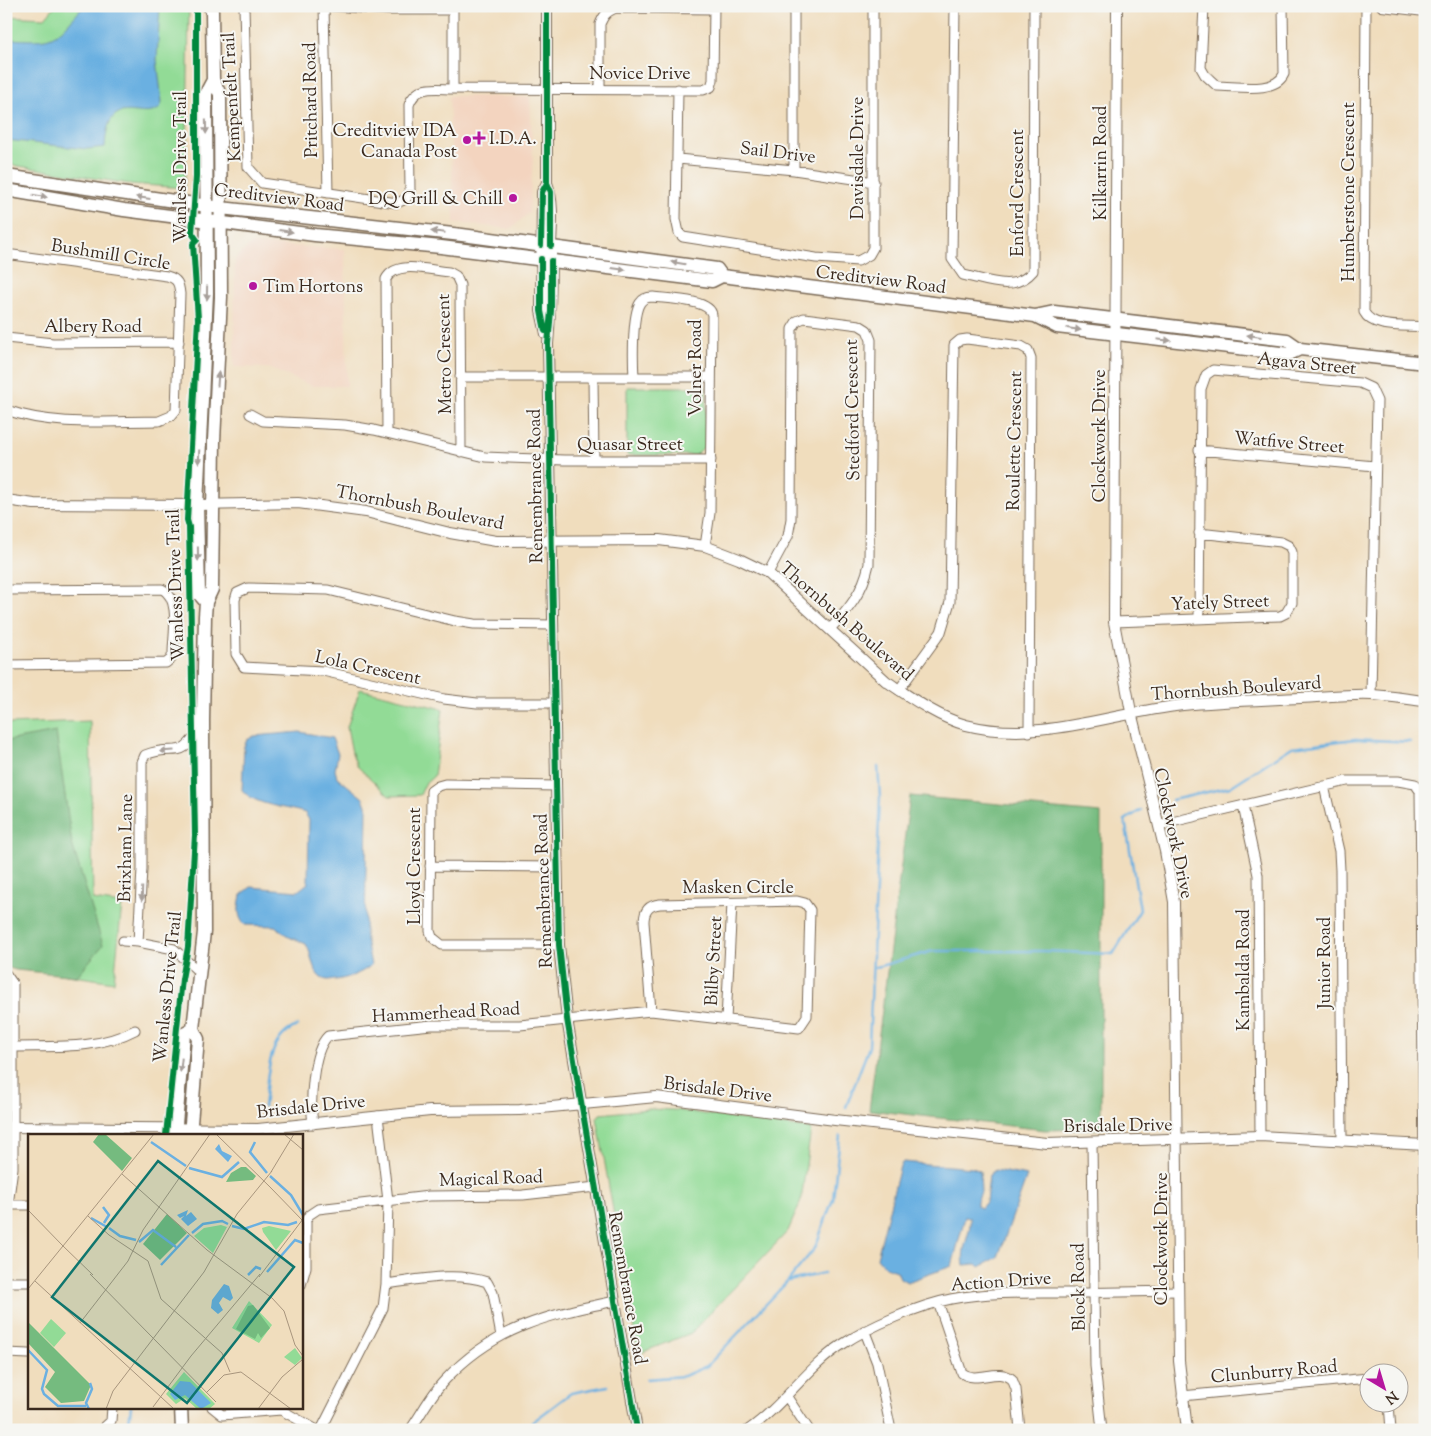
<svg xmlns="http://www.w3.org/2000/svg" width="1431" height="1436" font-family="'Sorts Mill Goudy',serif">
<rect width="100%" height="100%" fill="#f6f6f2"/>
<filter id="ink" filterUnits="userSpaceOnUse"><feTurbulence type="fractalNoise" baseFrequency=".02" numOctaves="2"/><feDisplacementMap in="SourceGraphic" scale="10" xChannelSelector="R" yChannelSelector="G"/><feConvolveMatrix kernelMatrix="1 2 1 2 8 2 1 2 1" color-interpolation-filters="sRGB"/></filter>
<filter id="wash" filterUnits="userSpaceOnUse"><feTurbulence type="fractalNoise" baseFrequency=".0096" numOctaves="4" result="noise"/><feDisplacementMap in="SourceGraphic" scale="20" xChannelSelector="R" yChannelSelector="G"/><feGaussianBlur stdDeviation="1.12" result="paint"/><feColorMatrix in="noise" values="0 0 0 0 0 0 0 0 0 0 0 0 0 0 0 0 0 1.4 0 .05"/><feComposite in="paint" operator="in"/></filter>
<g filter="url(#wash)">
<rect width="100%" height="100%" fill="#f0ddbd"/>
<path fill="#f3d4bf" d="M449 96 530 97 533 160 529 213 510 229 454 222Z
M251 244 345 249 347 386H312L268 368 234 367 235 259Z"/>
<path fill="#92db96" stroke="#66825a" d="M55 6H189L187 144 184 188 130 184 6 164V16L45 18Z
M627 387H706V445L696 455H627Z
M360 689 443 709 434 776 425 784 420 795 389 796 357 766 352 753 347 727Z
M90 721 93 900 122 904 114 982 6 966V724Z
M648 1109 675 1110 811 1129 801 1201 788 1231 691 1333 638 1354 597 1118 600 1114Z"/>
<path fill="#75bb7f" stroke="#58724e" d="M56 732 72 844 103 945 77 976 16 970 6 967V741Z
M910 796 1101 813V1129L1045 1130 869 1110Z"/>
<path fill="#6bb0e1" stroke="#536d80" d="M84 6H160L157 60 162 102 160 108C141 124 108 88 105 147L87 149 6 140V39C56 41 51 43 84 6Z
M300 732 332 738 338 754 335 770 337 777 363 798 367 808 365 934 371 965C363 974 330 986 320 977 312 970 312 954 306 944L289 937 275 926 245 925C236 916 239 906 241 895L251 887 298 891 308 883 309 820 305 813C287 807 255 806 242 790L244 746 247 740 254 736Z
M903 1162 973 1168 980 1171 981 1192 977 1201V1206L981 1208 986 1202 989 1175 995 1170 1027 1176 998 1257 980 1267 977 1264 964 1265C960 1248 972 1233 970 1217H965L952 1266 907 1282 900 1278 897 1271 885 1267 877 1258 900 1166Z"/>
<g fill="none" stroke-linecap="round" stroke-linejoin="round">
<path stroke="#6bb0e1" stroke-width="2.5" d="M1172 800 1230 787 1292 747 1355 739 1410 742
M873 968 933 951H1043L1113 954 1140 910 1125 820 1141 810
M264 1107C268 1078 266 1038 297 1026
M846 1107 869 1047 880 797 878 767
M789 1281 824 1273
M647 1379 684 1376 707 1366 788 1281 815 1248 833 1199 840 1136
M128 1430 131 1407
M522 1430 571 1393 608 1386"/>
</g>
</g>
<g filter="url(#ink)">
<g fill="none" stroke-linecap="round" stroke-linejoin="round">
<defs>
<path id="minor" d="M244 6 248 167 262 183 397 203 406 199 410 192 409 105C416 84 435 89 453 89L703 90 711 87 713 80 714 6
M324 6 328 193
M332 6 390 10H453
M955 6 952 259 963 275C987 280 1015 293 1033 271L1034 6
M1204 6 1201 68 1205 75 1217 86C1237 86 1275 94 1284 74L1283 6
M1366 6 1364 312C1373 330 1407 325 1425 327
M453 89V6
M600 89V24C604 15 606 12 616 8L714 9
M678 89 676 219 679 233 683 237 816 258 858 261 869 255 873 248V6
M678 159 794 170 874 182
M794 170V6
M6 258 13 255 167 276C178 279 179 284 180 294L176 410 171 416 159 421C108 421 55 427 6 410
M6 338 53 343 179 342
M460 377H711
M593 377 594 460
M634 377C633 361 632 315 640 303 643 298 648 297 653 297 667 299 710 299 712 315L710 513 705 546
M250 414 263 421 345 425 374 430 485 457 564 460H711
M387 433 386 279C396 259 432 271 449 272L456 276 460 285 461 452
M1199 450 1375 466
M768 573 788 536 791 519 792 329 797 321 804 318 859 325 867 330 871 340 869 564C863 592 849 609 830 629
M6 590 162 589C181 598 173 635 173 653L171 659 166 663 6 665
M1199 618 1201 389 1206 375 1213 370 1360 383 1371 388 1377 401 1371 695
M1114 622 1280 616 1286 613 1292 603V552L1289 546 1281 542 1199 533
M553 625 474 624 455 621 328 590 248 588 237 593 235 600 236 654 244 667 323 671 444 699 477 703H554
M899 690 941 632 950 602 954 345 960 340 967 339 1021 346 1028 350 1031 358 1029 732
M556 786 445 784 438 786 431 791 430 931 432 937 442 945H559
M1324 786 1339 851 1340 870 1342 1141
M1243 806 1258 875 1260 1136
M1159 825 1347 781H1398L1415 784 1420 791 1425 1256
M430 866 557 867
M123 941 138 942
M200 973 174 949 138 942 142 869V762L145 755C178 742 178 765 203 724
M6 974 13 984V1168L6 1220
M726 1020 732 903
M13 1047C55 1046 97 1050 135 1030
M313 1124C310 1104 312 1051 328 1036L431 1025H520L651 1011 799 1028 807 1016 810 910 805 903 797 901 660 904C649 905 644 911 644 922L651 1011
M1092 1143 1095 1366 1102 1430
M8 1205H29
M6 1282H29
M386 1284C418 1280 455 1271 487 1282L493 1293 501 1336
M301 1285 306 1267V1220L309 1215 318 1209 429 1196 523 1195 596 1187
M938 1302 962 1373C977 1384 997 1367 1012 1379L1016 1389 1020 1430
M865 1332 877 1363 891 1430
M6 1353 29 1354
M1182 1396 1368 1378
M787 1397 809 1430
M1389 1404 1391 1430
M212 1407 222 1415 281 1410 317 1430
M101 1430 111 1421 112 1407
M321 1430 383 1308 386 1284 388 1201 378 1116
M410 1430C422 1413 431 1394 445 1380 494 1327 548 1315 615 1301
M748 1430C784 1405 807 1367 843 1344 870 1326 920 1305 951 1299 989 1292 1026 1293 1064 1293 1102 1292 1140 1292 1178 1291"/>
<path id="tertiary" d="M547 6V183C554 201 552 224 551 244 551 278 551 311 548 344L559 945 567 1019 637 1430
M1117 6 1114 622 1131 712 1165 851 1174 902 1179 1361 1187 1430
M1382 6 1425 11
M546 334 541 311 542 192 547 183
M6 500 34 504 197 505 298 503 366 512 450 533 496 541 659 540 705 546 739 559 768 573 886 681C910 697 937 717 966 725 1040 744 1110 713 1183 705 1221 701 1261 700 1300 698 1324 697 1348 694 1372 695 1390 696 1407 699 1425 701
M6 1127 258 1129 430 1111 520 1110 656 1097 835 1120 1047 1143 1260 1136 1425 1145"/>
<path id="secondary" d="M6 176 221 208 462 235 717 269 722 276
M6 190 124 210 315 235 441 247 712 281 722 276 1035 316 1054 312 1287 340 1300 349 1425 363
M1035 316 1057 327 1289 354 1300 349
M206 602 199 594 197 505 207 293 206 93 213 80
M175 1135 184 1034 193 1029
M190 1135 198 1039 193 1029 204 932 203 720 205 616 206 602 212 589 214 441 221 297 220 94 213 80 212 11 209 6
M181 1407 182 1430"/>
</defs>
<use href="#minor" stroke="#7a6956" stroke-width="11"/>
<use href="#tertiary" stroke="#7a6956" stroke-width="12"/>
<use href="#secondary" stroke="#7a6956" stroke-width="15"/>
<use href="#minor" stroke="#fff" stroke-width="9"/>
<use href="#tertiary" stroke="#fff" stroke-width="10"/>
<use href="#secondary" stroke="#fff" stroke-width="12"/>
<defs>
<path id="cycleway" d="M547 6V183L551 192V246
M541 245 542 192 547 183
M541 259V311L545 331
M551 261V311L548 344 559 945 567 1019 637 1430
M166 1135 182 979 188 947 195 835 189 527 187 520 198 319 193 244 197 240 192 233 196 177V6"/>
</defs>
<use href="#cycleway" stroke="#f6f6f2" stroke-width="9"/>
<use href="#cycleway" stroke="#00873e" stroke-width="6"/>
</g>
<defs><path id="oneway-solid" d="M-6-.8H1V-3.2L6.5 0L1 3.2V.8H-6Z" transform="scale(1.25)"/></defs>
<g fill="#a79f9a">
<use href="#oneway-solid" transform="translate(206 127) rotate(89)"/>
<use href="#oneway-solid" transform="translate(40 196) rotate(10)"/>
<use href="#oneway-solid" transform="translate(143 198) rotate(-172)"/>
<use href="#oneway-solid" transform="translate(286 231) rotate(8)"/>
<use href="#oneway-solid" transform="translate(438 232) rotate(-174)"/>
<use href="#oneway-solid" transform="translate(678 263) rotate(-171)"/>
<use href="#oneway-solid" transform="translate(619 269) rotate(7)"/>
<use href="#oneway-solid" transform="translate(207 293) rotate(91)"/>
<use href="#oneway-solid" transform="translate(1074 329) rotate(8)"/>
<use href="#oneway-solid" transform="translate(1254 336) rotate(-173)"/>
<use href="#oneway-solid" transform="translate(1164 340) rotate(6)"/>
<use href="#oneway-solid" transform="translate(218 379) rotate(-86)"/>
<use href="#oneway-solid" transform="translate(199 457) rotate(92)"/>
<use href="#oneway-solid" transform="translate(198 554) rotate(89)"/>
<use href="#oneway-solid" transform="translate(167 751) rotate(177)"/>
<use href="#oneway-solid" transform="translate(142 894) rotate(92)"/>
<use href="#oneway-solid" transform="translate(181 1065) rotate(96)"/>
</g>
</g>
<g fill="#b5179e" stroke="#f6f6f2" stroke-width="2">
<path d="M476.5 130.5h5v5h5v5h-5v5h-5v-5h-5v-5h5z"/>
<circle cx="467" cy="140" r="5"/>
<circle cx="513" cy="198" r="5"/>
<circle cx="253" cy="286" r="5"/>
</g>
<g text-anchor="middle" stroke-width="4" stroke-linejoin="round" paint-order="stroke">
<g font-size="18" fill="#3b2a1e" stroke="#f6f6f2">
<text x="640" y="79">Novice Drive</text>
<text transform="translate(231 97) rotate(-93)" y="6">Kempenfelt Trail</text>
<text transform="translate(310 100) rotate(-91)" y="6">Pritchard Road</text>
<text transform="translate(778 152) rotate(7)" y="6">Sail Drive</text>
<text transform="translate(857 158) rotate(-90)" y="6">Davisdale Drive</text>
<text transform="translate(1100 163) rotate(-90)" y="6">Kilkarrin Road</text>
<text transform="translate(180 167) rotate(-90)" y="6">Wanless Drive Trail</text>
<text transform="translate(1348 192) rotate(-90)" y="6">Humberstone Crescent</text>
<text transform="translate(1017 193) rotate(-90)" y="6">Enford Crescent</text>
<text transform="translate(279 197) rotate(7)" y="6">Creditview Road</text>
<text transform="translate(111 254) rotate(9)" y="6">Bushmill Circle</text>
<text transform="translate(881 279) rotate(7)" y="6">Creditview Road</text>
<text x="93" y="332">Albery Road</text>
<text transform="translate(444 354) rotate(-91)" y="6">Metro Crescent</text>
<text transform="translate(1307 363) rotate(6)" y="6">Agava Street</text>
<text transform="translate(695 368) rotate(-90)" y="6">Volner Road</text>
<text transform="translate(852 410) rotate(-91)" y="6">Stedford Crescent</text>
<text transform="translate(1099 436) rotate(-90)" y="6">Clockwork Drive</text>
<text transform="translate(1014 441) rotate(-89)" y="6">Roulette Crescent</text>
<text transform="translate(1289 442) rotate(5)" y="6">Watfive Street</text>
<text x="630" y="450">Quasar Street</text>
<text transform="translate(535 486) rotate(-91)" y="6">Remembrance Road</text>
<text transform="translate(420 507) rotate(11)" y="6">Thornbush Boulevard</text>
<text transform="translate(175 585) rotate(-92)" y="6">Wanless Drive Trail</text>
<text transform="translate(1220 602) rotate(-2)" y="6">Yately Street</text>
<text transform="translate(847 621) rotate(41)" y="6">Thornbush Boulevard</text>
<text transform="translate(368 667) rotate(12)" y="6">Lola Crescent</text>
<text transform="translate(1236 688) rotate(-4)" y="6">Thornbush Boulevard</text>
<text transform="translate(1174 833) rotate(78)" y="6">Clockwork Drive</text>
<text transform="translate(125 848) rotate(-89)" y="6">Brixham Lane</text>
<text transform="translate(414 866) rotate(-90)" y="6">Lloyd Crescent</text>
<text x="738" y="893">Masken Circle</text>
<text transform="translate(543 891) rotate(-92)" y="6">Remembrance Road</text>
<text transform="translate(713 961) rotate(-87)" y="6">Bilby Street</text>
<text transform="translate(1324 963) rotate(-90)" y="6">Junior Road</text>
<text transform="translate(1243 970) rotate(-90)" y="6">Kambalda Road</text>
<text transform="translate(167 987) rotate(-84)" y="6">Wanless Drive Trail</text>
<text transform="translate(446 1012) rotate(-3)" y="6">Hammerhead Road</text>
<text transform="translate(718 1089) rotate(7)" y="6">Brisdale Drive</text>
<text transform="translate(311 1106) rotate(-6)" y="6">Brisdale Drive</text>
<text transform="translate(1118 1125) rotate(-1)" y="6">Brisdale Drive</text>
<text transform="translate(491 1178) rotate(-2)" y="6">Magical Road</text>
<text transform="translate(1161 1239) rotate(-90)" y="6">Clockwork Drive</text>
<text transform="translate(1001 1281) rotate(-4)" y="6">Action Drive</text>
<text transform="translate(1078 1287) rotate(-91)" y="6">Block Road</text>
<text transform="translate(628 1288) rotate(80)" y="6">Remembrance Road</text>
<text transform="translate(1274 1371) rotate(-5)" y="6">Clunburry Road</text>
</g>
<g font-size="18" fill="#3b2a1e" stroke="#f6f6f2" text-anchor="end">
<text x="457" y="136">Creditview IDA<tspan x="457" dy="21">Canada Post</tspan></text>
<text x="489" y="144" text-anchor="start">I.D.A.</text>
<text x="503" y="204">DQ Grill &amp; Chill</text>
<text x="263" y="292" text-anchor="start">Tim Hortons</text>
</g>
</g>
<g transform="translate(28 1134)">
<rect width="275" height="275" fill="#f0ddbd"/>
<path d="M193 91 199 93 185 119 166 102 176 94ZM241 92 263 97 248 116 235 98 234 94ZM221 167 244 191 231 209 204 194ZM23 185 38 199 26 213 12 199ZM267 214 274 224 267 231 256 223ZM156 238 187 270 181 275H169L157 264 148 270 138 260Z" fill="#92db96"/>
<path d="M71 0H77L104 24 94 37 65 8ZM213 33H218L228 42 225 46 198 48 203 39ZM139 80 159 99 132 126 115 110ZM225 171 242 194 233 204 230 199 227 205 208 195 220 172ZM0 188 63 251 56 267 33 269 17 253 27 238 0 209Z" fill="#75bb7f"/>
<path d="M191 10 194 17 204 22 200 28 187 15ZM160 76 158 82 163 78 169 85 160 92 153 85 156 82 152 84 149 81ZM196 150 201 152 205 164 202 167 195 163 191 169 195 176 190 180 183 174 184 166ZM152 247 162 248 183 269 173 275 157 261 147 266 142 260Z" fill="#6bb0e1"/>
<path fill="none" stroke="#6bb0e1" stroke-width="2.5" d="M123 8 158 32M227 8 222 18 239 39M161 34 194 43 211 28M242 42 263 61 275 81M75 73 81 81 76 89M63 84 79 93M204 92 216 95 236 88 260 91 269 88M81 94 92 102 108 106M164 99 175 90 194 87 200 90M111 108 125 96 148 113M133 131 161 101M239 138 267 106 275 109M220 141 228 133 233 135M0 216 19 236 14 255 16 260 30 272H58M61 275 58 269 64 255 62 249"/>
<path fill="none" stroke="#a8957d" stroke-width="1" d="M188 0 243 54M256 0 275 16M243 38 266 0M94 40 179 116 244 164 256 177 267 211 275 222M242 53 275 87M0 76 35 112M60 82 81 101 120 127 133 165 194 219 202 238M35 112 65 141M62 140 188 268M231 143 275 85M7 147 146 275M0 155 126 0M52 189 100 127 115 96 182 0M178 259 196 241 213 238 263 275M125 273 163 222 232 140M78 275 85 257 176 138 209 80 244 37M230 275 254 243 275 225"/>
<path fill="#0f766e" fill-opacity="0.15" stroke="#0f766e" stroke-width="2.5" d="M130 27 266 133 159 269 24 163Z"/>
<rect width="275" height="275" fill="none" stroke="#3b2a1e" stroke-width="2.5"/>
</g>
<rect width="1431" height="1436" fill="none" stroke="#f6f6f2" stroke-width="25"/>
<g transform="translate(1384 1388) rotate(142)"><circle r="24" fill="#f6f6f2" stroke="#aba49d"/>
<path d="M0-4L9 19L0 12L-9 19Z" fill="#b5179e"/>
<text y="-8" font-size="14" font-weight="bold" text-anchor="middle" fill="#3b2a1e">N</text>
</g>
</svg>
